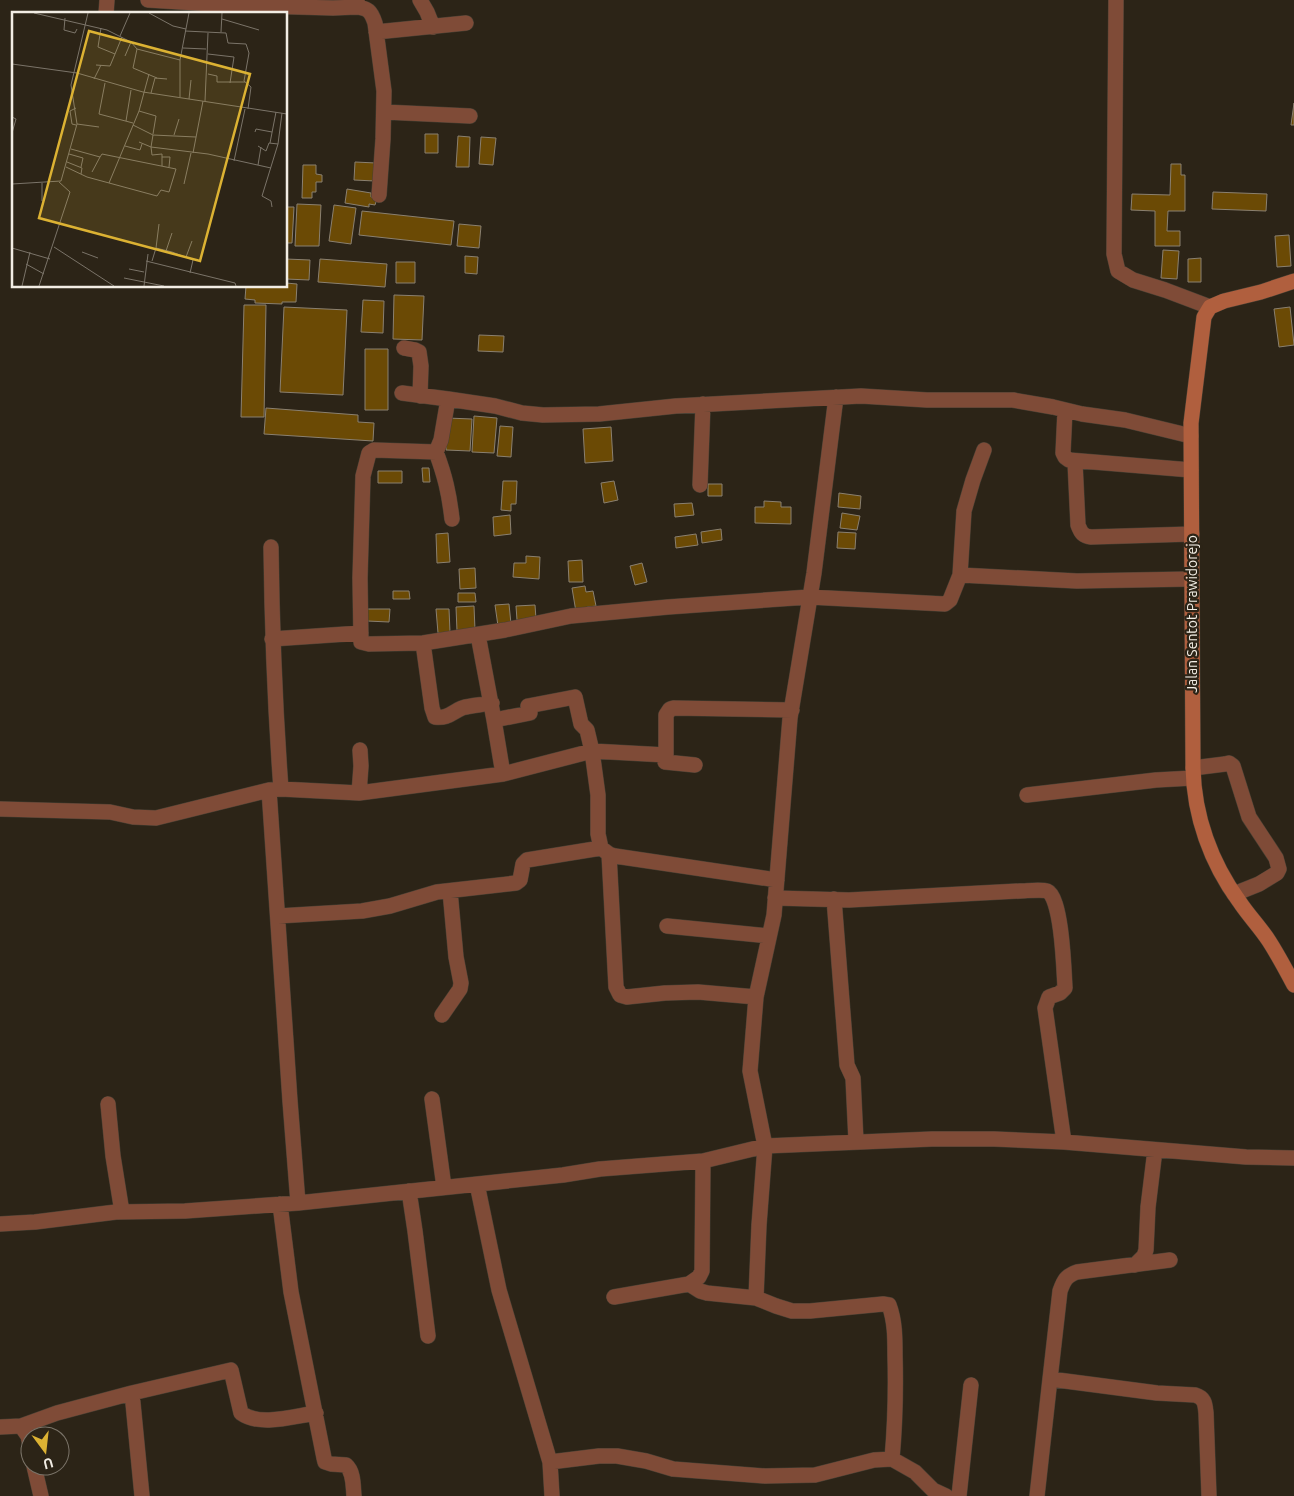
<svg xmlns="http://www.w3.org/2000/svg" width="1294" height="1496" font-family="Ubuntu,sans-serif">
<rect width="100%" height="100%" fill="#2c2417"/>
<path fill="#6b4a05" stroke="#8a8070" d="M1294 103V125H1291Z
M425 134H438V153H425Z
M458 136 470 137 469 167H456Z
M481 137 496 138 493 165 479 164Z
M355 162 376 163 375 181 354 180Z
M1171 164H1181V175H1185V211H1168L1167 231H1180V246H1155V211L1131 210 1132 194 1170 195Z
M303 165H316V174L322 175V182H316V192H312V198H302Z
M347 189 371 193V197L377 198 375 205 369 204V207L345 203Z
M1213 192 1267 194 1266 211 1212 209Z
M297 204 321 205 319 246H295Z
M334 205 356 208 351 244 329 241Z
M286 207H294L292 243H286Z
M362 211 454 221 451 245 359 235Z
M459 224 481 226 479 248 457 246Z
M1289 235 1291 266 1277 267 1275 236Z
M1163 250 1179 251 1177 279 1161 278Z
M465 256 478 257 477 274 465 273Z
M1201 258V282H1188V259Z
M286 259 310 260 309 280 286 279Z
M320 259 387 264 385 287 318 282Z
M396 262H415V283H396Z
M286 283 297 284 296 302H282V304L255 303V300L245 299 246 286H286Z
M394 295 424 296 422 340 393 339Z
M363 300 384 301 383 333 361 332Z
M244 305H266L264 417H241Z
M284 307 347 310 343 395 280 392Z
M1290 307 1294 345 1279 347 1274 309Z
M479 335 504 336 503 352 478 351Z
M365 349H388V410H365Z
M266 408 358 415V422L374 423 373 441 264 434Z
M474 416 497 418 494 453 472 452Z
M447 418 472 419 470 451 446 450Z
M500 426 513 427 511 457 497 456Z
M611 427 613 461 585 463 583 429Z
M422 468H429L430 482H423Z
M378 471H402V483H378Z
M503 481H517L516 504H511V511L501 510Z
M614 481 618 500 604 503 601 483Z
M708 484H722V496H708Z
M839 493 861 496 860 509 838 507Z
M764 501 781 502V507H791V524L755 523V507H764Z
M692 503 694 515 675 517 674 504Z
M842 513 860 516 857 530 840 528Z
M510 515 511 534 494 536 493 517Z
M721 529 722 540 702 543 701 532Z
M838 532 856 533 855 549 837 548Z
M448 533 450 562 437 563 436 534Z
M696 534 698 545 676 548 675 537Z
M526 556 540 557 539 579 513 577 514 563H526Z
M582 560 583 582H569L568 561Z
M642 563 647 582 635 585 630 566Z
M475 568 476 588 460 589 459 569Z
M585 586 586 592 593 591 596 606 588 607 576 612 572 588Z
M393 591H409L410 599H393Z
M458 593H475L476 602H458Z
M509 604 511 624 498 626 495 605Z
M535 605 536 619 517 620 516 606Z
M474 606 475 630 457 631 456 607Z
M367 609H390L389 622 367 621Z
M436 609H449L450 632 438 633Z"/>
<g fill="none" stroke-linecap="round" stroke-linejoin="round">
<defs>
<path id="minor" d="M148 0 228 5 333 8 356 7 357 0
M420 0 427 12 433 27
M1116 0 1114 254 1118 271 1133 280 1165 290 1210 307
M356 7C368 8 371 11 375 23L384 91 383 139 379 195
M106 14 107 0
M376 32 466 23
M384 112 470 116
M404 348 415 350 419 352 421 366 420 396
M402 393 448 399
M1065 410 1063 453 1065 457 1069 460 1191 470
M1191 436 1125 420 1082 414 1053 407 1013 400H927L861 396 676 406 599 414 543 415 522 413 495 406 448 399 441 440 436 452 374 450 369 453 363 476 360 578 361 642 369 644 423 643 505 630 571 616 668 607 809 597 945 604 950 600 960 575 1077 581 1191 579
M436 452C445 476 449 493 452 519
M1075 462 1078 525C1081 533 1083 536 1091 537L1192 534
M700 485 703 404
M271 547C272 628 275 708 281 789
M960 575 964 511 973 480 984 450
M478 635 494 720 530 713 528 706 575 697 581 724 587 730 592 751 666 755 665 762 695 765
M272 639 361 633
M423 643 432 708 435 717C448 719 452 712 462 708 471 705 482 705 492 703
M494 720 503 774
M666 755V715L670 709 673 708 792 710
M1193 768 1225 764 1229 763 1233 766 1249 817 1276 858 1279 869 1277 873 1259 884 1234 894
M269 790 290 1101 298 1203
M359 793 361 766 360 750
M1027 795 1156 780 1193 778
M0 809 110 812 133 817 156 818 269 790 281 789 359 793 503 774 592 751 598 795V834L601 848 609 854 615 856 777 880
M609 854 616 987 620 995 627 997 665 993 698 992 756 997
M775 898 849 900 1020 891C1026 891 1041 889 1047 891 1062 897 1064 972 1065 988L1060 993 1049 997 1045 1008 1064 1142
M834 899 847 1065 853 1078 856 1141
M278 916 362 911 390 906 437 892 516 883 520 880 523 864 527 860 601 848
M667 926 769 936
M442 1015 460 989 461 983 456 957 450 891
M432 1099 444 1187
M108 1104 113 1156 122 1212
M477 1184 499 1290 550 1462 552 1496
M409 1191 415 1231 428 1336
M280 1204 291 1292 324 1458 325 1462 331 1464 346 1465C354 1472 353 1486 354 1496
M0 1224 35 1222 116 1212 185 1211 298 1203 563 1175 600 1169 703 1161 765 1146 932 1139H994L1064 1142 1246 1157 1294 1158
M1135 1265 1144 1256 1146 1250 1148 1207 1155 1150
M689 1284 700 1291 707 1293 756 1298 776 1306 792 1311H810L883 1304 889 1305C895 1321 895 1338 895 1355 896 1390 895 1425 892 1459
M614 1297 689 1284 699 1277 702 1271 703 1161
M756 1298 759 1225 765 1146 750 1071 756 997 774 915 790 718 814 573 836 397
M1050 1379 1060 1291C1064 1280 1066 1276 1077 1272L1170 1260
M132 1393 142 1496
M21 1426 57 1413 132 1393 231 1370 241 1413C260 1427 294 1416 316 1413
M0 1427 21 1426 28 1436 30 1445
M550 1462 599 1456H617L646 1461 673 1469 765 1476 815 1475 874 1460 892 1459 915 1472 933 1490 946 1496
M34 1466 41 1496
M959 1496 971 1385
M1037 1496 1050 1379 1157 1393 1195 1395C1205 1398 1205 1404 1206 1413L1209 1496"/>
<path id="secondary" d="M1294 281 1261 292 1224 301 1210 307 1204 317 1191 423 1193 768C1194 816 1211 863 1239 901 1248 915 1260 927 1269 941 1278 955 1286 970 1294 985"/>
</defs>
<use href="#minor" stroke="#484034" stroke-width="16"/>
<use href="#secondary" stroke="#484034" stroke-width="16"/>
<use href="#minor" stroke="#7f4b37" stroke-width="15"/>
<use href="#secondary" stroke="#b05f3e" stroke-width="15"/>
</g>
<g text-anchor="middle" stroke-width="4.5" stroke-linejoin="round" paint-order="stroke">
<g font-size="14" fill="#f2ede4" stroke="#2c2417">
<text transform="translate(1192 614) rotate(-90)" y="5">Jalan Sentot Prawidorejo</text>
</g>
</g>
<g transform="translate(12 12)">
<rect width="275" height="275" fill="#2c2417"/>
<path fill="none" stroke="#7b7469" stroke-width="1" d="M22 1 95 18 119 30 125 37 168 48M137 1 161 14 174 17M53 6 52 18 63 21 65 17M210 7 247 18M89 16 86 35 103 42 110 25M173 19 214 21 216 31 234 32 237 41 232 69 239 75 236 97M209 20 210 1M108 24 118 1M171 36 194 37M125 37 121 56 145 66M196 42 222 45 218 71M113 44 119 30M0 52 65 61 131 80 275 102M84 53 98 54 103 42M196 62 205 64V70H233M82 67 89 53M93 71 87 102 121 111M139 81 143 66 155 67M168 85V48L177 1M177 87 179 68M193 89 196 21M64 96 58 99 60 112 64 113M127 99 144 104 141 122M0 105 4 107 0 121M114 109 119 78M65 112 87 115M121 113 141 123 139 135 196 142 259 156M243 120 244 117 260 120M141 123 184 125M162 123 167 107M127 130 139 135 140 143 150 142V154M258 131 264 100M113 134 128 138 130 132M246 134 254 139 257 131 266 132M181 141 191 89M57 142 71 146 69 155M150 145H158L157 155M0 148V166M222 149 233 97M55 150 70 156 69 162M246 153 249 135M54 155 75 165 145 184 149 178 157 180 164 157 90 142 88 145 59 137M80 160 88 145M97 171 127 99 137 62M0 172 49 169 65 112 59 73 76 1M172 172 179 141M30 189V171M260 195 259 189 250 184 266 132 270 101M42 235 102 274M0 236 38 247M144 236 147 212M154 239 160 221M70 240 86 246M174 245 180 229M134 249 223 271 224 274M140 249 144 236 160 240 181 248 178 261M14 252 32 262M117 257 132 260M112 266 152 274M10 274 18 240M27 274 58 180 47 170M132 274 136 242"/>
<path fill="#dcb233" fill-opacity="0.15" stroke="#dcb233" stroke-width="2.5" d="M77 19 238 62 188 249 27 206Z"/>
<rect width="275" height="275" fill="none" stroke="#f2ede4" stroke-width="2.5"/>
</g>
<g transform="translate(45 1451) rotate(165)"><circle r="24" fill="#2c2417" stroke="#7b7469"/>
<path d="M0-4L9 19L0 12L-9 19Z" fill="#dcb233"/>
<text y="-8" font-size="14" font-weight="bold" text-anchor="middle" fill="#f2ede4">U</text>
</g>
</svg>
